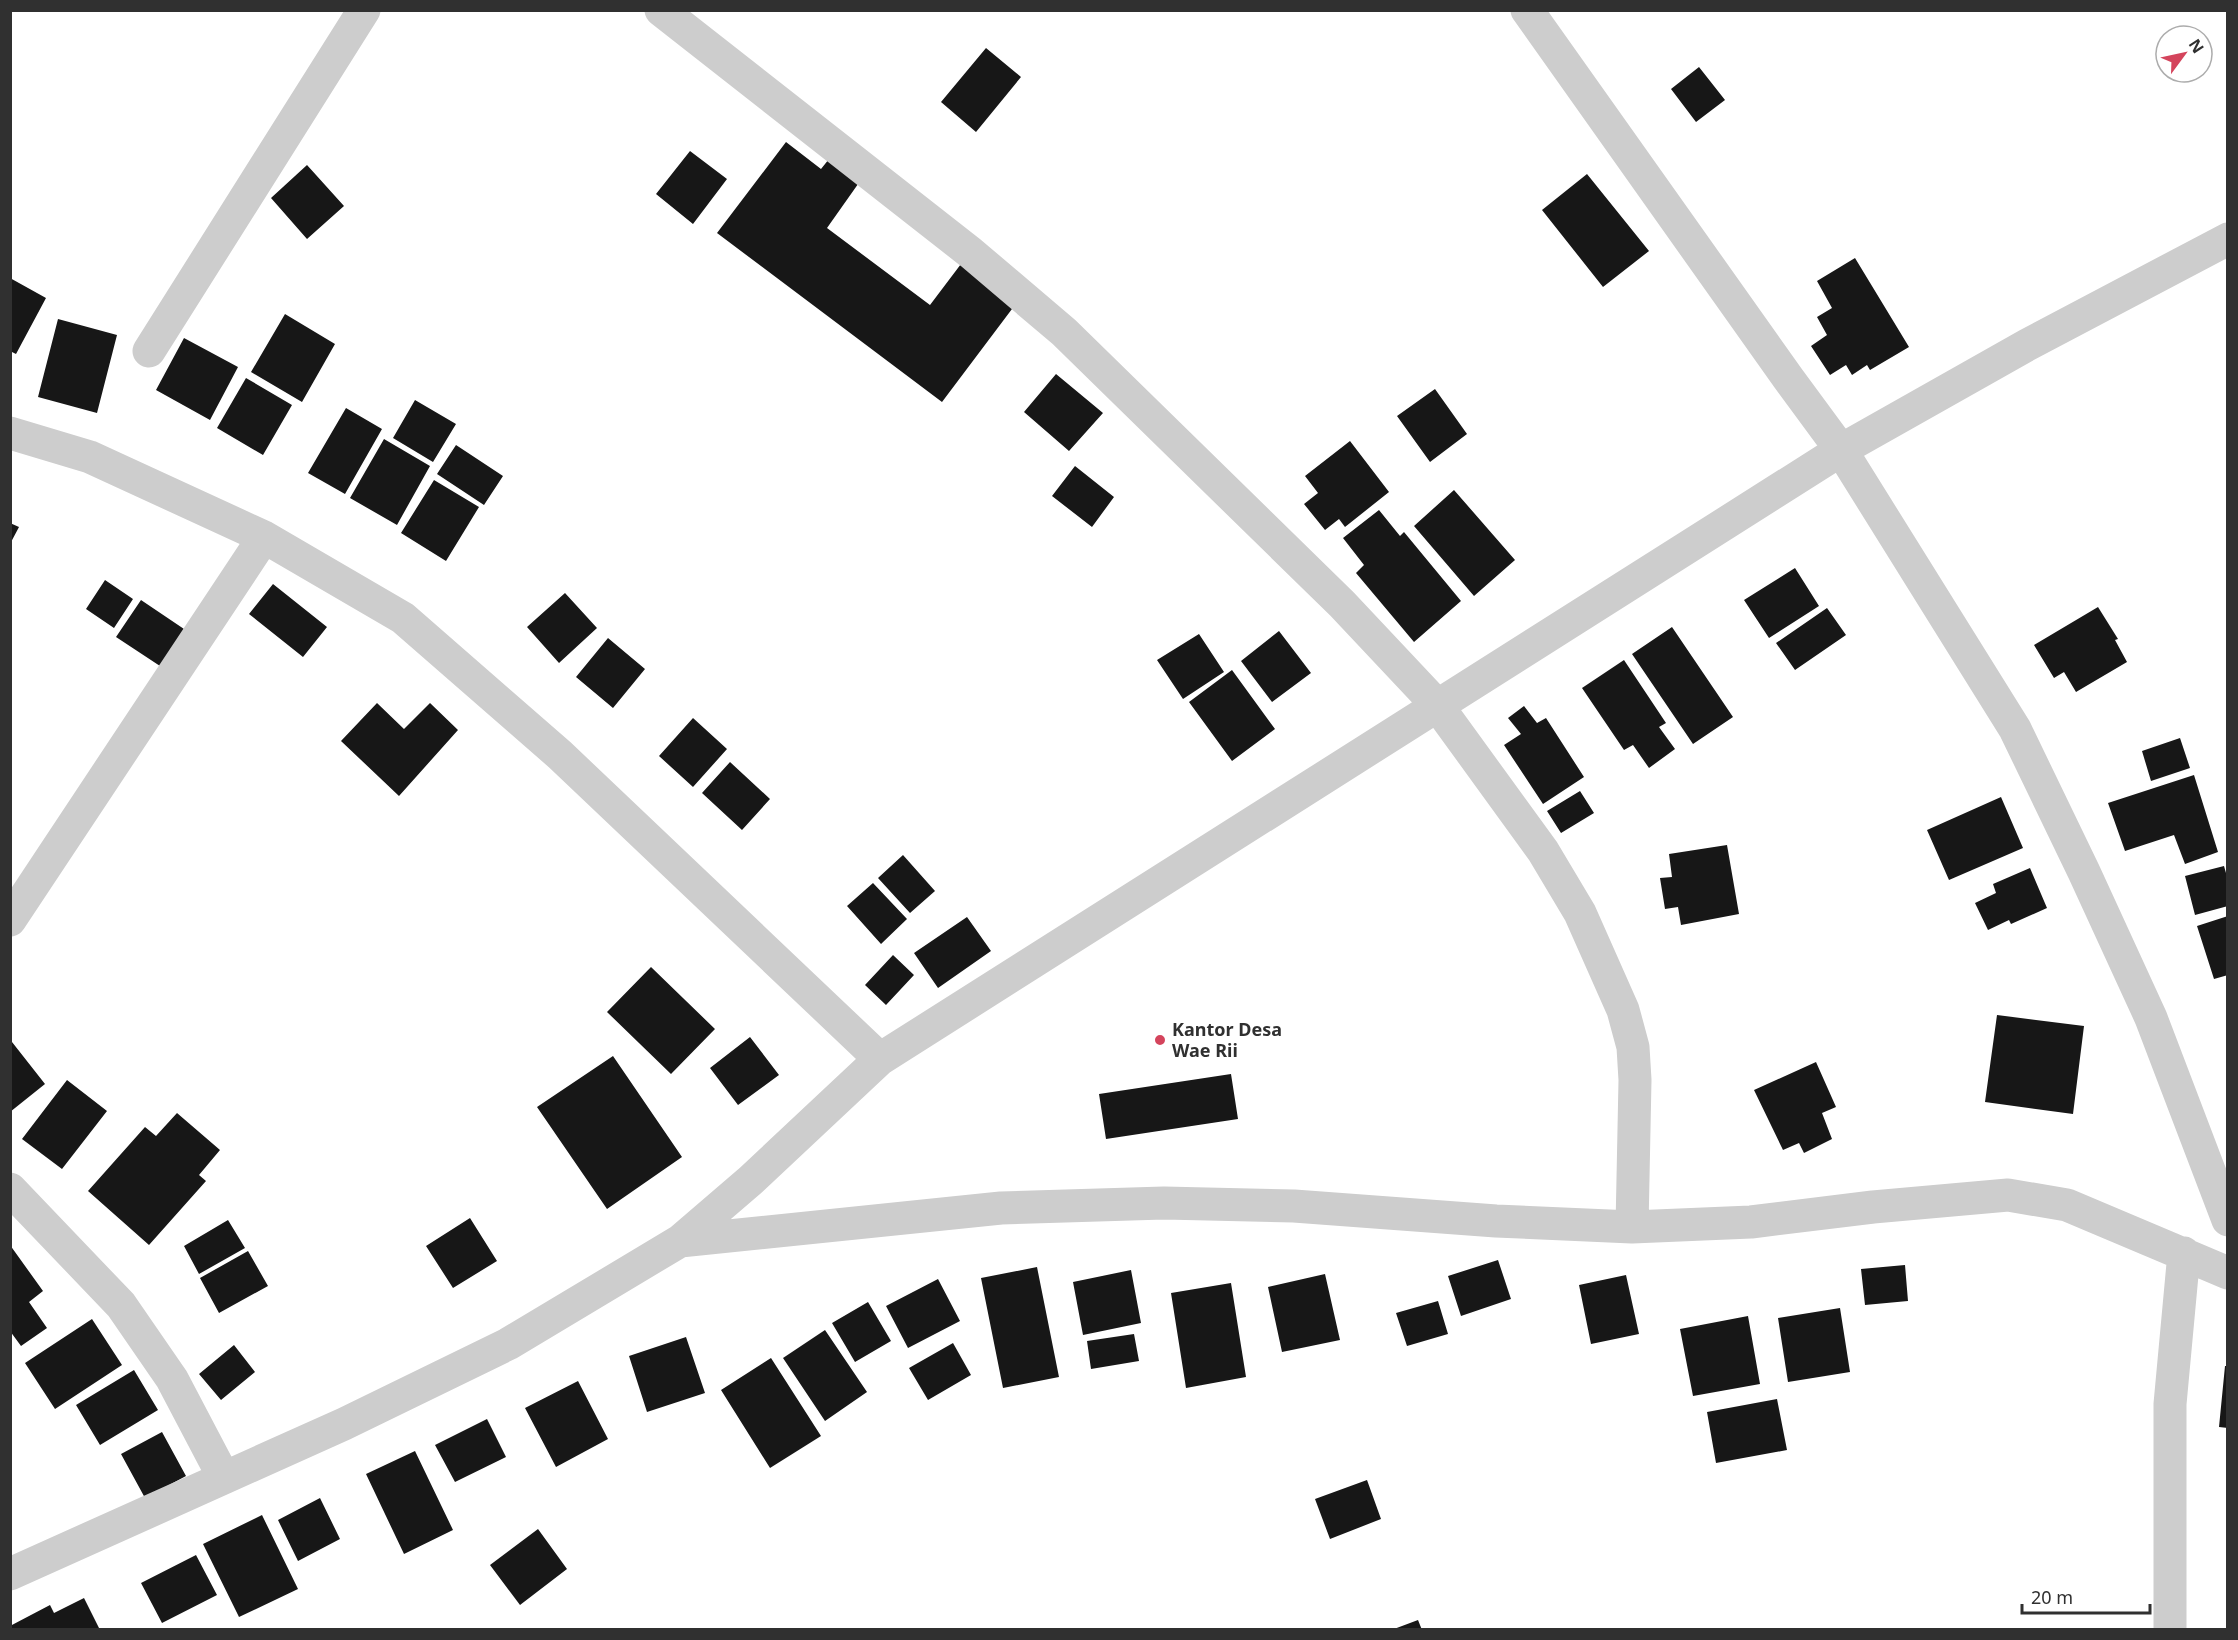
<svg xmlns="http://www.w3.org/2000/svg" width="2238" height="1640" font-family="'Noto Sans',sans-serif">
<rect width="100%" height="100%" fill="#fff"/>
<path fill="#171717" d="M986 48 1021 77 976 132 941 102Z
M1699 67 1725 100 1696 122 1671 89Z
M786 142 821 169 833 154 863 177 827 228 930 305 964 260 1018 301 942 402 717 233Z
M690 151 727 179 693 224 656 194Z
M307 165 344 206 307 239 271 198Z
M1587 174 1649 251 1603 287 1542 210Z
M1855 258 1909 347 1870 370 1867 365 1852 375 1846 365 1830 375 1811 346 1827 335 1817 317 1832 308 1817 281Z
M10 278 46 298 16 354 10 351Z
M285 314 335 344 302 402 251 372Z
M58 319 117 335 97 413 38 397Z
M184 338 238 367 210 420 156 390Z
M1056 374 1103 413 1069 451 1024 412Z
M246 378 292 405 263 455 217 428Z
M1435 389 1467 434 1430 462 1397 416Z
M415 400 456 424 433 462 393 438Z
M346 408 382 429 345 494 308 473Z
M384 439 430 466 397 525 350 498Z
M1350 441 1389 492 1345 527 1339 519 1325 530 1304 504 1318 493 1305 476Z
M456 445 503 476 484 505 437 474Z
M1075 466 1114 497 1092 527 1052 496Z
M434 480 479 507 446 561 401 533Z
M1454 490 1515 560 1474 596 1414 526Z
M1379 510 1400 536 1404 532 1461 601 1414 642 1356 573 1364 565 1343 538Z
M10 523 19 527 10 544Z
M1795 568 1819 606 1769 638 1744 600Z
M105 580 133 599 114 628 86 609Z
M273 584 327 627 303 657 249 614Z
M565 593 597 628 559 663 527 627Z
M141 600 184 629 160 666 116 637Z
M2098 607 2118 639 2115 640 2127 662 2076 692 2064 672 2054 678 2034 645Z
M1827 608 1846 635 1795 670 1776 643Z
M1672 627 1733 717 1693 744 1632 654Z
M1279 631 1311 673 1272 702 1241 661Z
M1199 634 1224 672 1183 699 1157 660Z
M608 638 645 669 613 708 576 677Z
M1624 660 1666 723 1659 727 1675 749 1649 768 1633 745 1624 750 1582 688Z
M1232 670 1275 729 1232 761 1189 702Z
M377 703 404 729 430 703 458 730 399 796 341 741Z
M1524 706 1537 723 1546 718 1584 777 1543 804 1504 745 1521 734 1508 718Z
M693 718 727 749 693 787 659 756Z
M2180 738 2190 768 2151 781 2142 751Z
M730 762 770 799 742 830 702 793Z
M2194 775 2218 852 2185 864 2174 835 2125 851 2108 803Z
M1580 791 1594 813 1561 833 1547 811Z
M2001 797 2023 848 1949 880 1927 830Z
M1727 845 1739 914 1681 925 1678 907 1665 909 1660 878 1672 877 1669 854Z
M903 855 935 891 910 913 878 878Z
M2224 866 2228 880V906L2195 915 2185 876Z
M2030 868 2047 908 2011 924 2009 920 1988 930 1975 903 1996 893 1993 884Z
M873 883 907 919 881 944 847 906Z
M2228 916V975L2214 979 2197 926Z
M967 917 991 951 938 988 914 953Z
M893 955 914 975 886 1005 865 985Z
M651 967 715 1029 671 1074 607 1012Z
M1997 1015 2084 1026 2073 1114 1985 1102Z
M750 1037 779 1075 738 1105 710 1068Z
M12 1042 45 1084 10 1112V1043Z
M613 1056 682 1157 607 1209 537 1107Z
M1816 1062 1836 1107 1822 1113 1832 1139 1804 1153 1799 1143 1783 1150 1754 1090Z
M1231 1074 1238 1119 1106 1139 1099 1094Z
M67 1080 107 1111 62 1169 22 1139Z
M177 1113 220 1150 199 1175 206 1181 149 1245 88 1191 145 1127 156 1136Z
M470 1218 497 1261 453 1288 426 1246Z
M228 1220 245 1248 199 1274 184 1246Z
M10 1245 43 1291 29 1302 47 1328 21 1346 10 1331Z
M248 1251 268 1286 219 1313 200 1278Z
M1498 1260 1511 1299 1461 1316 1448 1276Z
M1905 1265 1908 1301 1865 1305 1861 1269Z
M1037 1267 1059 1377 1003 1388 981 1278Z
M1131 1270 1141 1323 1083 1335 1073 1282Z
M1325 1274 1340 1340 1282 1352 1268 1287Z
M1626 1275 1639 1334 1591 1344 1579 1285Z
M938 1279 960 1321 908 1348 886 1306Z
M1231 1283 1246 1377 1186 1388 1171 1293Z
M1438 1301 1448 1334 1407 1346 1396 1313Z
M868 1302 891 1341 855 1362 832 1323Z
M1840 1308 1850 1372 1788 1382 1778 1318Z
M1748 1316 1760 1384 1693 1396 1680 1329Z
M92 1319 122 1365 55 1409 25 1363Z
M825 1330 867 1392 825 1421 783 1358Z
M1134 1334 1139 1361 1091 1369 1087 1341Z
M686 1337 705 1393 647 1412 629 1356Z
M953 1343 971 1375 928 1400 909 1368Z
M234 1345 255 1372 221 1400 199 1374Z
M771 1358 821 1436 770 1468 721 1390Z
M2225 1366H2228V1428L2219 1427Z
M134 1370 158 1410 100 1445 76 1405Z
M578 1381 608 1439 556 1467 525 1408Z
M1777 1399 1787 1450 1716 1463 1707 1412Z
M487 1419 506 1457 455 1482 435 1445Z
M162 1432 186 1476 145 1498 121 1454Z
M415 1451 453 1530 404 1554 366 1474Z
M1367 1480 1381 1519 1330 1539 1315 1499Z
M320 1498 340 1539 298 1561 278 1520Z
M262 1515 298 1589 239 1617 203 1544Z
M538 1529 567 1569 520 1605 490 1565Z
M196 1555 217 1595 162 1623 141 1583Z
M84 1598 100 1630H10V1626L50 1605 54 1613Z
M1418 1620 1422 1630H1394V1629Z"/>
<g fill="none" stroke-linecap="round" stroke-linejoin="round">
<path stroke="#cdcdcd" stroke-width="33" d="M661 10 971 253 1064 332 1342 604 1437 705 1543 851 1580 913 1623 1010 1633 1047 1635 1080 1632 1227
M1527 10 1788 378 1841 450 2015 729 2084 872 2151 1018 2228 1220
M149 351 364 10
M10 433 90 457 264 537 403 618 560 755 880 1059
M10 920 264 537
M10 1189 121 1305 172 1379 224 1478
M680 1241 1001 1208 1164 1203 1294 1206 1496 1221 1632 1227 1751 1222 1873 1207 2008 1195 2067 1205 2228 1273
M10 1574 344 1424 508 1344 680 1241 751 1180 880 1059 1841 450 2027 345 2228 239
M2170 1630V1404L2184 1253"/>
</g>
<circle fill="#d4445c" stroke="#fff" stroke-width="2" cx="1160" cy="1040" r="6"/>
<g text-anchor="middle" stroke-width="6" stroke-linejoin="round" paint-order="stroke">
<g font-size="18" font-weight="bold" fill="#303030" stroke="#fff" text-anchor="start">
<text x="1172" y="1036">Kantor Desa<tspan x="1172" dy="21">Wae Rii</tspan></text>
</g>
</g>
<rect width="2238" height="1640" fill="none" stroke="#303030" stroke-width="24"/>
<g transform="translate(2184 54) rotate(57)"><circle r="28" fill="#ffffff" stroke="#acacac" stroke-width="1.5"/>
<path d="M0-4.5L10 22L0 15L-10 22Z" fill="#d4445c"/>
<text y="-9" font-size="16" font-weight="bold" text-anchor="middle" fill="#303030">N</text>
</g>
<path d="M2022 1604v9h128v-9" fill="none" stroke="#303030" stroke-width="3"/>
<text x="2031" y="1604" font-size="18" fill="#303030" stroke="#ffffff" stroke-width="4.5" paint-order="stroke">20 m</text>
</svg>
